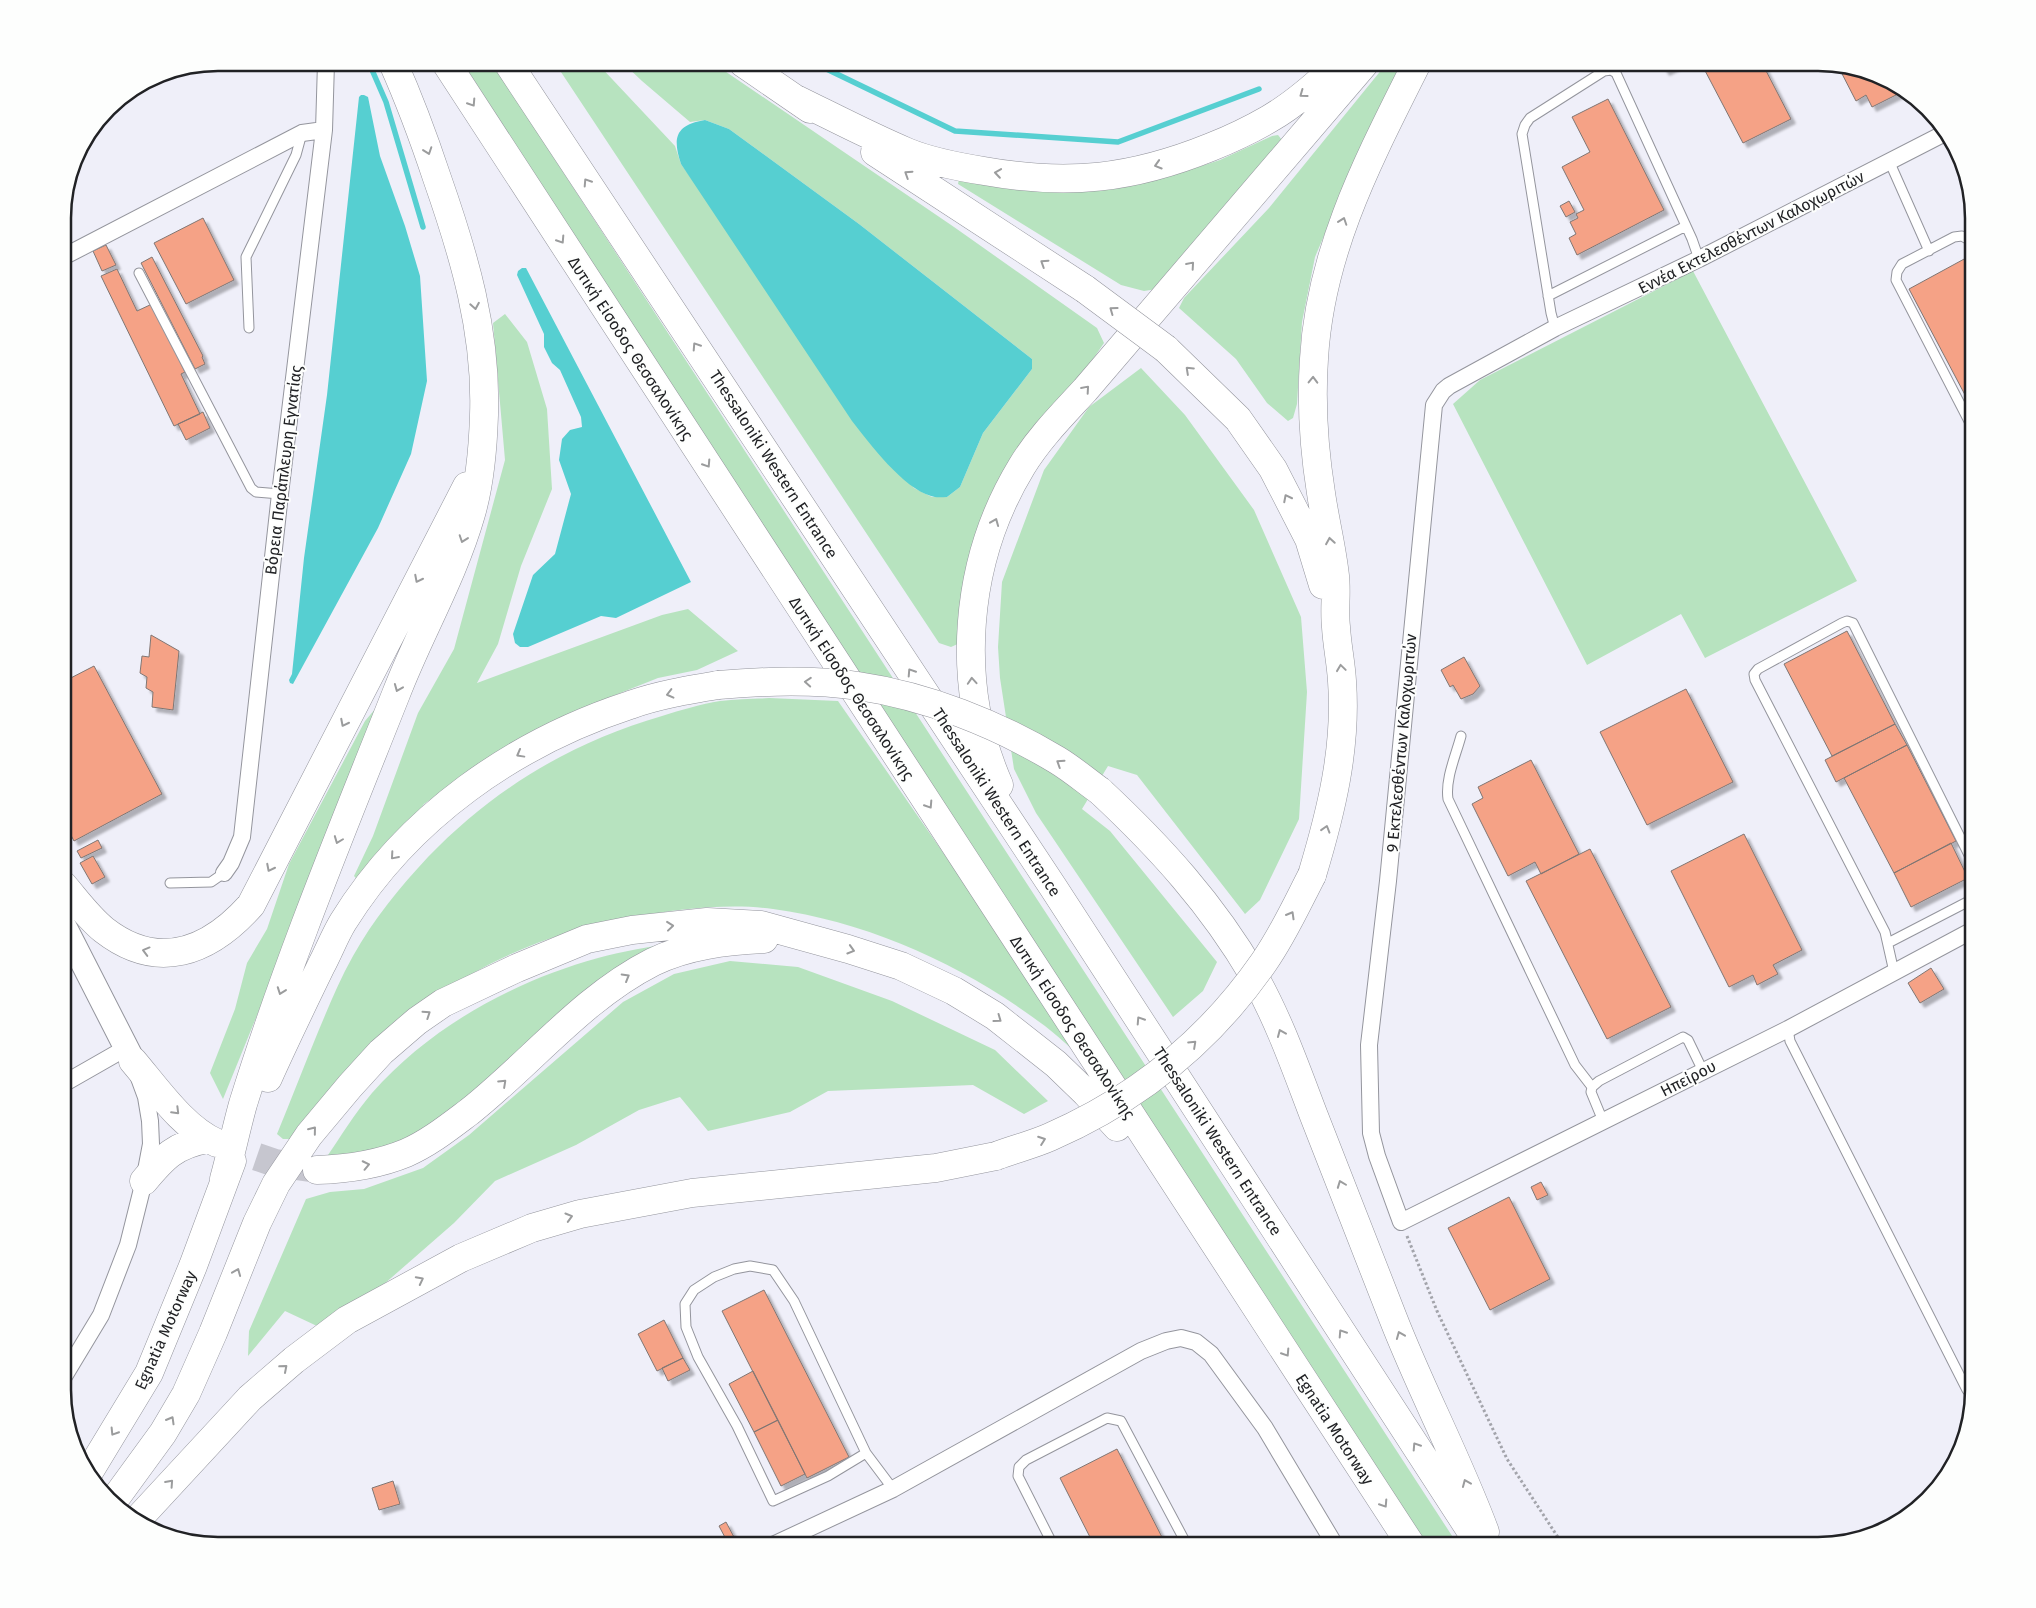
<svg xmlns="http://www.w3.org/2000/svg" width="2036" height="1608" font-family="'Fira Sans',sans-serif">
<defs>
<filter id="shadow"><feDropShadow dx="4.5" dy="4.5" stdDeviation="1" flood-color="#0004"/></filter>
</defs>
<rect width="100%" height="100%" fill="#efeff9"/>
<path fill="#b7e3bf" d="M463 63H492L1458 1545H1425L685 408Z
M555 63H597L675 146 681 164 914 488 932 497H947L960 487 983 433 1032 369V359L859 224 729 129 705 120 690 122 642 81 623 63H713L954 227 1097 328 1104 343 1084 372 1016 456 960 643 951 647 939 643Z
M1387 63 1396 64 1399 73 1342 193 1315 257 1302 322 1297 404 1293 418 1288 421 1267 403 1236 359 1179 308 1184 298 1269 208Z
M1278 135 1282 140 1157 289 1144 291 1121 285 958 184 959 179 1109 188 1164 178 1220 160 1272 136Z
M1693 271 1857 581 1705 658 1681 614 1587 665 1453 404 1480 380Z
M505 314 527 342 547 409 552 489 521 566 498 644 477 683 662 615 688 609 738 651 697 670 658 678 570 713 489 758 424 804 361 884 354 876 373 836 418 713 454 649 505 460 493 323Z
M1141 368 1185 415 1254 510 1301 617 1307 692 1299 819 1260 900 1245 914 1137 775 1108 766 1082 809 1110 831 1217 962 1203 991 1173 1017 1036 813 1014 769 1000 678 998 647 1002 582 1044 470 1089 407Z
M387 695 223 1099 210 1073 235 1009 247 963 267 929 289 864 365 721Z
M769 698 838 701 1091 1066C1073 1051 1057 1034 1038 1021 961 964 868 922 773 909 730 903 677 909 635 917 560 929 489 958 427 1002 411 1013 398 1030 385 1044 353 1076 322 1108 290 1139H283L277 1134C291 1100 304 1066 318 1032 329 1006 339 981 353 956 373 920 400 887 428 857 495 788 570 743 662 716 681 710 701 704 720 701 736 699 753 699 769 698Z
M676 942 470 1106 383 1151 326 1158C341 1136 355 1113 372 1093 430 1027 514 981 598 958 623 951 650 947 676 942Z
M730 961 798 967 892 1001 995 1050 1048 1101 1024 1114 973 1085 828 1091 790 1112 708 1131 680 1097 639 1110 576 1145 495 1181 454 1223 383 1285 317 1326 285 1311 248 1356 249 1331 306 1199 330 1192 364 1189 423 1168 469 1135 623 1002 674 974Z"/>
<path fill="#56cfd1" d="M361 95H364L368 97 380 156 405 226 420 276 427 381 411 454 378 528 293 684 290 683 289 680 292 674 304 558 327 395 359 97Z
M705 120 729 129 859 224 1032 359V369L983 433 960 487 947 497C942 497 936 498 931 496 903 488 870 444 852 421L681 164C672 137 676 125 705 120Z
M522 268H526L691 582 616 618 601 616 528 647H520L515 643 513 634 533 575 555 554 571 494 559 460 562 439 570 430 582 427 581 417 560 370 552 363 544 347V334L517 275 518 271Z"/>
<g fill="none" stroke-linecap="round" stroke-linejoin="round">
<path stroke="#56cfd1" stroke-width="5.5" d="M369 63 386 102 423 227
M814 63 955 131 1118 142 1259 89"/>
</g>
<path fill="#f5a286" stroke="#807673" filter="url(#shadow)" d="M1660 63H1676L1677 65 1665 71Z
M1701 63H1762L1791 119 1743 143Z
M1838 66 1877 74 1904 91 1872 107 1866 95 1856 101Z
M1608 99 1664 210 1577 255 1569 238 1576 234 1570 222 1578 218 1576 214 1584 210 1562 167 1590 152 1572 117Z
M1569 201 1575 212 1566 217 1560 206Z
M203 218 234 280 186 304 154 243Z
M106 245 116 265 102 271 93 251Z
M152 257 203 356 202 357 205 364 195 369 141 263Z
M1966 258 1973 272V410L1909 289Z
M117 269 137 311 152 304 185 372 181 374 200 414 174 426 101 276Z
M203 412 210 428 186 440 178 424Z
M1847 631 1895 724 1832 756 1784 664Z
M151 635 179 651 173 710 152 707 153 692 146 688 147 677 140 673 142 656 149 657Z
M1464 657 1480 686 1473 694 1461 699 1453 685 1450 687 1441 670Z
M94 666 162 794 74 841 63 820V682Z
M1686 689 1733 782 1647 825 1600 732Z
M1895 724 1907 745 1836 782 1825 760Z
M1907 745 1956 841 1894 873 1844 778Z
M1531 760 1579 854 1541 874 1535 862 1508 876 1472 804 1483 798 1478 787Z
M1744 834 1802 950 1773 965 1778 974 1757 985 1753 975 1729 987 1671 871Z
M98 840 102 848 81 858 77 851Z
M1951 843 1968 878 1911 907 1894 873Z
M1590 849 1671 1007 1607 1039 1526 881Z
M93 856 105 877 92 884 80 863Z
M1931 968 1944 989 1920 1003 1908 983Z
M1541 1182 1548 1195 1537 1200 1531 1187Z
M1509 1197 1550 1279 1490 1310 1448 1228Z
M764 1290 849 1457 807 1478 722 1311Z
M664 1320 683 1358 657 1371 638 1334Z
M683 1358 690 1370 668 1381 662 1368Z
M753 1371 778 1420 754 1432 729 1384Z
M778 1420 805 1474 781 1486 754 1432Z
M1117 1449 1166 1545H1094L1060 1478Z
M393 1481 400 1504 379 1510 372 1488Z
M726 1522 735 1539 728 1543 719 1526Z"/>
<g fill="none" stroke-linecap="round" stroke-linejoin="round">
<path stroke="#c6c6cf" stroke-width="28" stroke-dasharray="28 14" stroke-linecap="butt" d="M217 1143 275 1163 310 1168"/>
<defs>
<path id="lane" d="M1890 163 1929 251
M139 273 251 488 256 492 280 494
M1548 296 1686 226
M249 328 246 257 296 155 302 133
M1555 328 1551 313 1522 134 1525 125 1530 118 1604 71 1611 70 1616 73 1692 239 1699 259
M1973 429 1896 280 1897 272 1902 264 1954 237 1962 236 1969 240 1973 249
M1461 736C1456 755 1445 779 1448 799L1575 1065 1592 1087
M170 883 211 882 224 873
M1888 943 1973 899
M1894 972 1885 932 1755 680 1754 674 1758 669 1842 623 1847 621 1853 623 1973 863
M1788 1029 1790 1041 1967 1390
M1603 1121 1591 1092 1592 1087 1599 1081 1683 1037 1688 1040 1703 1071
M866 1453 794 1301 773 1270 750 1266 734 1269 714 1277 694 1290 685 1304 686 1327 698 1357 737 1426 773 1501 828 1476 866 1453 893 1489
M1053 1545 1018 1476 1019 1467 1026 1460 1107 1418 1121 1421 1187 1545"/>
<path id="street" d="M1945 133 1699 259 1555 328 1449 386 1443 391 1434 405 1388 881 1369 1045 1371 1133 1377 1156 1401 1222 1788 1029 1973 930
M63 257 302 133 324 130
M224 873 231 863 242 837 280 494 324 130 326 63
M63 1084 126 1048
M63 1378 101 1315 128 1245 144 1181 151 1144 150 1121 146 1097 139 1078
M773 1545 893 1489 1141 1351 1166 1341 1181 1338 1196 1342 1211 1354 1265 1428 1335 1545"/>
<path id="secondary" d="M63 924 133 1061"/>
<path id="highway" d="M446 63 1411 1545
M508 63 1053 887 1480 1545
M743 63 810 109
M794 98C831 116 869 136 907 152 931 162 959 167 984 171 1068 186 1132 179 1211 147 1231 139 1250 130 1269 119 1295 104 1318 83 1340 63
M875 152 1085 289
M1166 349 1238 419 1273 469 1309 539 1323 585
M999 785C954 683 964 561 1022 466 1039 438 1063 414 1085 390L1365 63
M1100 791C1160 847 1212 904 1254 976 1279 1020 1296 1069 1314 1116 1340 1183 1367 1251 1393 1318 1421 1390 1458 1459 1485 1532
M1312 875C1331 812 1347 748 1342 681 1341 663 1337 645 1336 627 1334 610 1337 593 1335 576 1332 548 1325 521 1321 493 1314 449 1311 403 1314 359 1320 250 1370 157 1417 63
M63 885C76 900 88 917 104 930 158 972 209 952 251 905L467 486
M133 1061C156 1088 184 1129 217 1143
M268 1078C285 1040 303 1003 321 966 329 951 335 935 343 922 408 817 514 743 630 705 658 695 688 690 718 685
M317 1170C348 1169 377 1165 406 1153 429 1143 449 1127 469 1112 531 1063 582 998 653 962 688 945 726 941 764 939
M224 1179C231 1154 236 1129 243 1104 286 965 342 830 396 694 419 634 453 577 471 514 480 483 483 447 484 415 487 332 464 255 437 178 424 139 410 101 393 63
M144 1181C164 1157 175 1145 207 1139
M89 1472 149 1373 193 1266 232 1161
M112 1503 163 1433 186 1394 213 1333 257 1223 276 1184 309 1135 350 1086 381 1052 417 1021 443 1003 517 968 587 939 632 930 707 922 761 925 848 949 901 966 954 991 995 1016 1056 1064 1086 1093 1117 1127
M137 1520 250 1398 294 1360 347 1320 461 1258 532 1228 580 1214 692 1193 936 1168 996 1156"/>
</defs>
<use href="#lane" stroke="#94959d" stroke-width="11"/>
<use href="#street" stroke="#94959d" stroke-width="18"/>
<use href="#secondary" stroke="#94959d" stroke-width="26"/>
<use href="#highway" stroke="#94959d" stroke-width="29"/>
<path stroke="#a3a4ab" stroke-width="3" stroke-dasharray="2.5 2.5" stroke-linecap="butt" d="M1407 1236 1437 1311 1507 1459 1563 1545"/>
<use href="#lane" stroke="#fff" stroke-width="9"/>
<use href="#street" stroke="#fff" stroke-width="16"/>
<use href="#secondary" stroke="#fff" stroke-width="24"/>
<use href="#highway" stroke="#fff" stroke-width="28"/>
<defs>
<path id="highway-bridge" d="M1085 289 1166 349
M718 685C764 681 812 679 858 686 927 696 997 724 1057 760 1072 769 1086 781 1100 791
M996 1156C1014 1149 1032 1145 1050 1137 1137 1099 1210 1040 1264 962 1283 935 1297 904 1312 875"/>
</defs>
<use href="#highway-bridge" stroke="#94959d" stroke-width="29" stroke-linecap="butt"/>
<use href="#highway-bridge" stroke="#fff" stroke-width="28"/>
</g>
<defs><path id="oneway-chevron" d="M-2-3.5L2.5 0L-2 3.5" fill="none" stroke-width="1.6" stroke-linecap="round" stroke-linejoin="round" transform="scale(1.25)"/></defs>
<g stroke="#9b9c9d">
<use href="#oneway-chevron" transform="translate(1303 94) rotate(144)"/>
<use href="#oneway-chevron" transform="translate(472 103) rotate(57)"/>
<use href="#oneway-chevron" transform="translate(428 151) rotate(71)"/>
<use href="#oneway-chevron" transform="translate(1158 165) rotate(163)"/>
<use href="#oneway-chevron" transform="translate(998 173) rotate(-172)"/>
<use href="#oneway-chevron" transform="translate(908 174) rotate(-147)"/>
<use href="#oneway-chevron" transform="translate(587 182) rotate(-123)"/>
<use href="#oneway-chevron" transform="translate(1343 221) rotate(-71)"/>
<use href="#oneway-chevron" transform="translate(561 240) rotate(57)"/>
<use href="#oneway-chevron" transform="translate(1044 263) rotate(-147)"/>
<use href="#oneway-chevron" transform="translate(1191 265) rotate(-49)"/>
<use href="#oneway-chevron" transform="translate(475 306) rotate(80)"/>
<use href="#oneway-chevron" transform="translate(1113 310) rotate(-144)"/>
<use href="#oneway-chevron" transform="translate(696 346) rotate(-123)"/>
<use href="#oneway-chevron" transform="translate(1189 370) rotate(-137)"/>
<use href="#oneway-chevron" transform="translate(1313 380) rotate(-89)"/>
<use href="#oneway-chevron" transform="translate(1086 389) rotate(-49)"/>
<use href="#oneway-chevron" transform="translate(707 464) rotate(57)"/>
<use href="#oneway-chevron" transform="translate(1287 498) rotate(-117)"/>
<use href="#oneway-chevron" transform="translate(995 522) rotate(-68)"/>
<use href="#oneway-chevron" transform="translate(463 539) rotate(109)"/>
<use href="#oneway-chevron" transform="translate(1330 541) rotate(-99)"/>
<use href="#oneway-chevron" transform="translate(418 579) rotate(117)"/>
<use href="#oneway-chevron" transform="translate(1341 668) rotate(-98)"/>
<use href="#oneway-chevron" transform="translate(911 672) rotate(-123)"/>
<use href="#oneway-chevron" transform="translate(972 681) rotate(-94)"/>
<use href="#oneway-chevron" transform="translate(808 682) rotate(-176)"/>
<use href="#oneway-chevron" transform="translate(398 688) rotate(112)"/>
<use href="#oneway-chevron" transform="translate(670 694) rotate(166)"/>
<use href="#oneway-chevron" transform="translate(344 723) rotate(117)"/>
<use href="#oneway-chevron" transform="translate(520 754) rotate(151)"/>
<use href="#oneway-chevron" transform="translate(1060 763) rotate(-147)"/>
<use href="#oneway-chevron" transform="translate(929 805) rotate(57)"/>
<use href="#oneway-chevron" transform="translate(1326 829) rotate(-73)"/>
<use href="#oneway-chevron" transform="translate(338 840) rotate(111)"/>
<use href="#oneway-chevron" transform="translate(394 856) rotate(131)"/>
<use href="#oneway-chevron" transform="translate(270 868) rotate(117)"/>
<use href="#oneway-chevron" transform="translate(1291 915) rotate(-60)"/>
<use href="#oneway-chevron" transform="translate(670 926) rotate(-6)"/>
<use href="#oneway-chevron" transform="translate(851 950) rotate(17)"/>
<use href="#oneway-chevron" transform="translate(146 951) rotate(-165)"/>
<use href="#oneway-chevron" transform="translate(626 977) rotate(-30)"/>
<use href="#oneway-chevron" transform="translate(281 991) rotate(110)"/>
<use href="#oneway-chevron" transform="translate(427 1014) rotate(-34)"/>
<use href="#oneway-chevron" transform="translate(998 1019) rotate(36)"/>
<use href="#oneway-chevron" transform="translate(1140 1020) rotate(-123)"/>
<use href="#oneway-chevron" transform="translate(1281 1033) rotate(-113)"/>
<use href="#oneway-chevron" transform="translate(1193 1044) rotate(-43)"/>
<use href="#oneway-chevron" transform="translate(503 1083) rotate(-43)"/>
<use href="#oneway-chevron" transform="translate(176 1111) rotate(45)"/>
<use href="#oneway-chevron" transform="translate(313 1130) rotate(-51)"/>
<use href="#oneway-chevron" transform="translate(1042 1140) rotate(-20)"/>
<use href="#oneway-chevron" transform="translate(366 1165) rotate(-12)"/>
<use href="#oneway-chevron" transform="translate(1341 1184) rotate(-111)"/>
<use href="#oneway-chevron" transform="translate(569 1217) rotate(-16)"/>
<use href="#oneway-chevron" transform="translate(237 1272) rotate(-68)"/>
<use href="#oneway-chevron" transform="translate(420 1280) rotate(-27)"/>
<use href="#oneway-chevron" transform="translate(1342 1333) rotate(-123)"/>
<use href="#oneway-chevron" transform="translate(1400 1335) rotate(-112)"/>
<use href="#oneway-chevron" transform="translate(1286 1353) rotate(57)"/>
<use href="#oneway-chevron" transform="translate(284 1368) rotate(-41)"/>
<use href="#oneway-chevron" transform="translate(171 1420) rotate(-60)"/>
<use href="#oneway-chevron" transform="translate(114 1432) rotate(122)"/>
<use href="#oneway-chevron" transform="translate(1416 1446) rotate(-123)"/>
<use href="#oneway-chevron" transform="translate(170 1483) rotate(-48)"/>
<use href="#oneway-chevron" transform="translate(1466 1483) rotate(-113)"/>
<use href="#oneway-chevron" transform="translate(1384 1504) rotate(57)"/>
</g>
<g text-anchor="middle" stroke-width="4" stroke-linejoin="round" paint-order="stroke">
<g font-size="16" fill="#212225" stroke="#fdfefd">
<text transform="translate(1751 232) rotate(-27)" y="6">Εννέα Εκτελεσθέντων Καλοχωριτών</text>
<text transform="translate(631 348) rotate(57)" y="6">Δυτική Είσοδος Θεσσαλονίκης</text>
<text transform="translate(774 464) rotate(57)" y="6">Thessaloniki Western Entrance</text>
<text transform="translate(283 470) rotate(-83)" y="6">Βόρεια Παράπλευρη Εγνατίας</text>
<text transform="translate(852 688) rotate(57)" y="6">Δυτική Είσοδος Θεσσαλονίκης</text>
<text transform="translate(1401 743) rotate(-85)" y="6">9 Εκτελεσθέντων Καλοχωριτών</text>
<text transform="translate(997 802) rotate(57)" y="6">Thessaloniki Western Entrance</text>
<text transform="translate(1073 1027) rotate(57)" y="6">Δυτική Είσοδος Θεσσαλονίκης</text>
<text transform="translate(1688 1078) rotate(-27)" y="6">Ηπείρου</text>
<text transform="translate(1218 1141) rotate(57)" y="6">Thessaloniki Western Entrance</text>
<text transform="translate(165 1330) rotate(-66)" y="6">Egnatia Motorway</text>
<text transform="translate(1335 1429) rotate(57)" y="6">Egnatia Motorway</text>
</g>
</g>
<path d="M0 0H2036V1608H0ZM218 71H1818A147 147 0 0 1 1965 218V1390A147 147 0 0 1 1818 1537H218A147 147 0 0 1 71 1390V218A147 147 0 0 1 218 71Z" fill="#fdfefd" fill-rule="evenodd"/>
<path fill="none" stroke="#212225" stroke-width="2.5" d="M218 71H1818A147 147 0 0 1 1965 218V1390A147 147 0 0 1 1818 1537H218A147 147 0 0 1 71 1390V218A147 147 0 0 1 218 71Z"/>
</svg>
